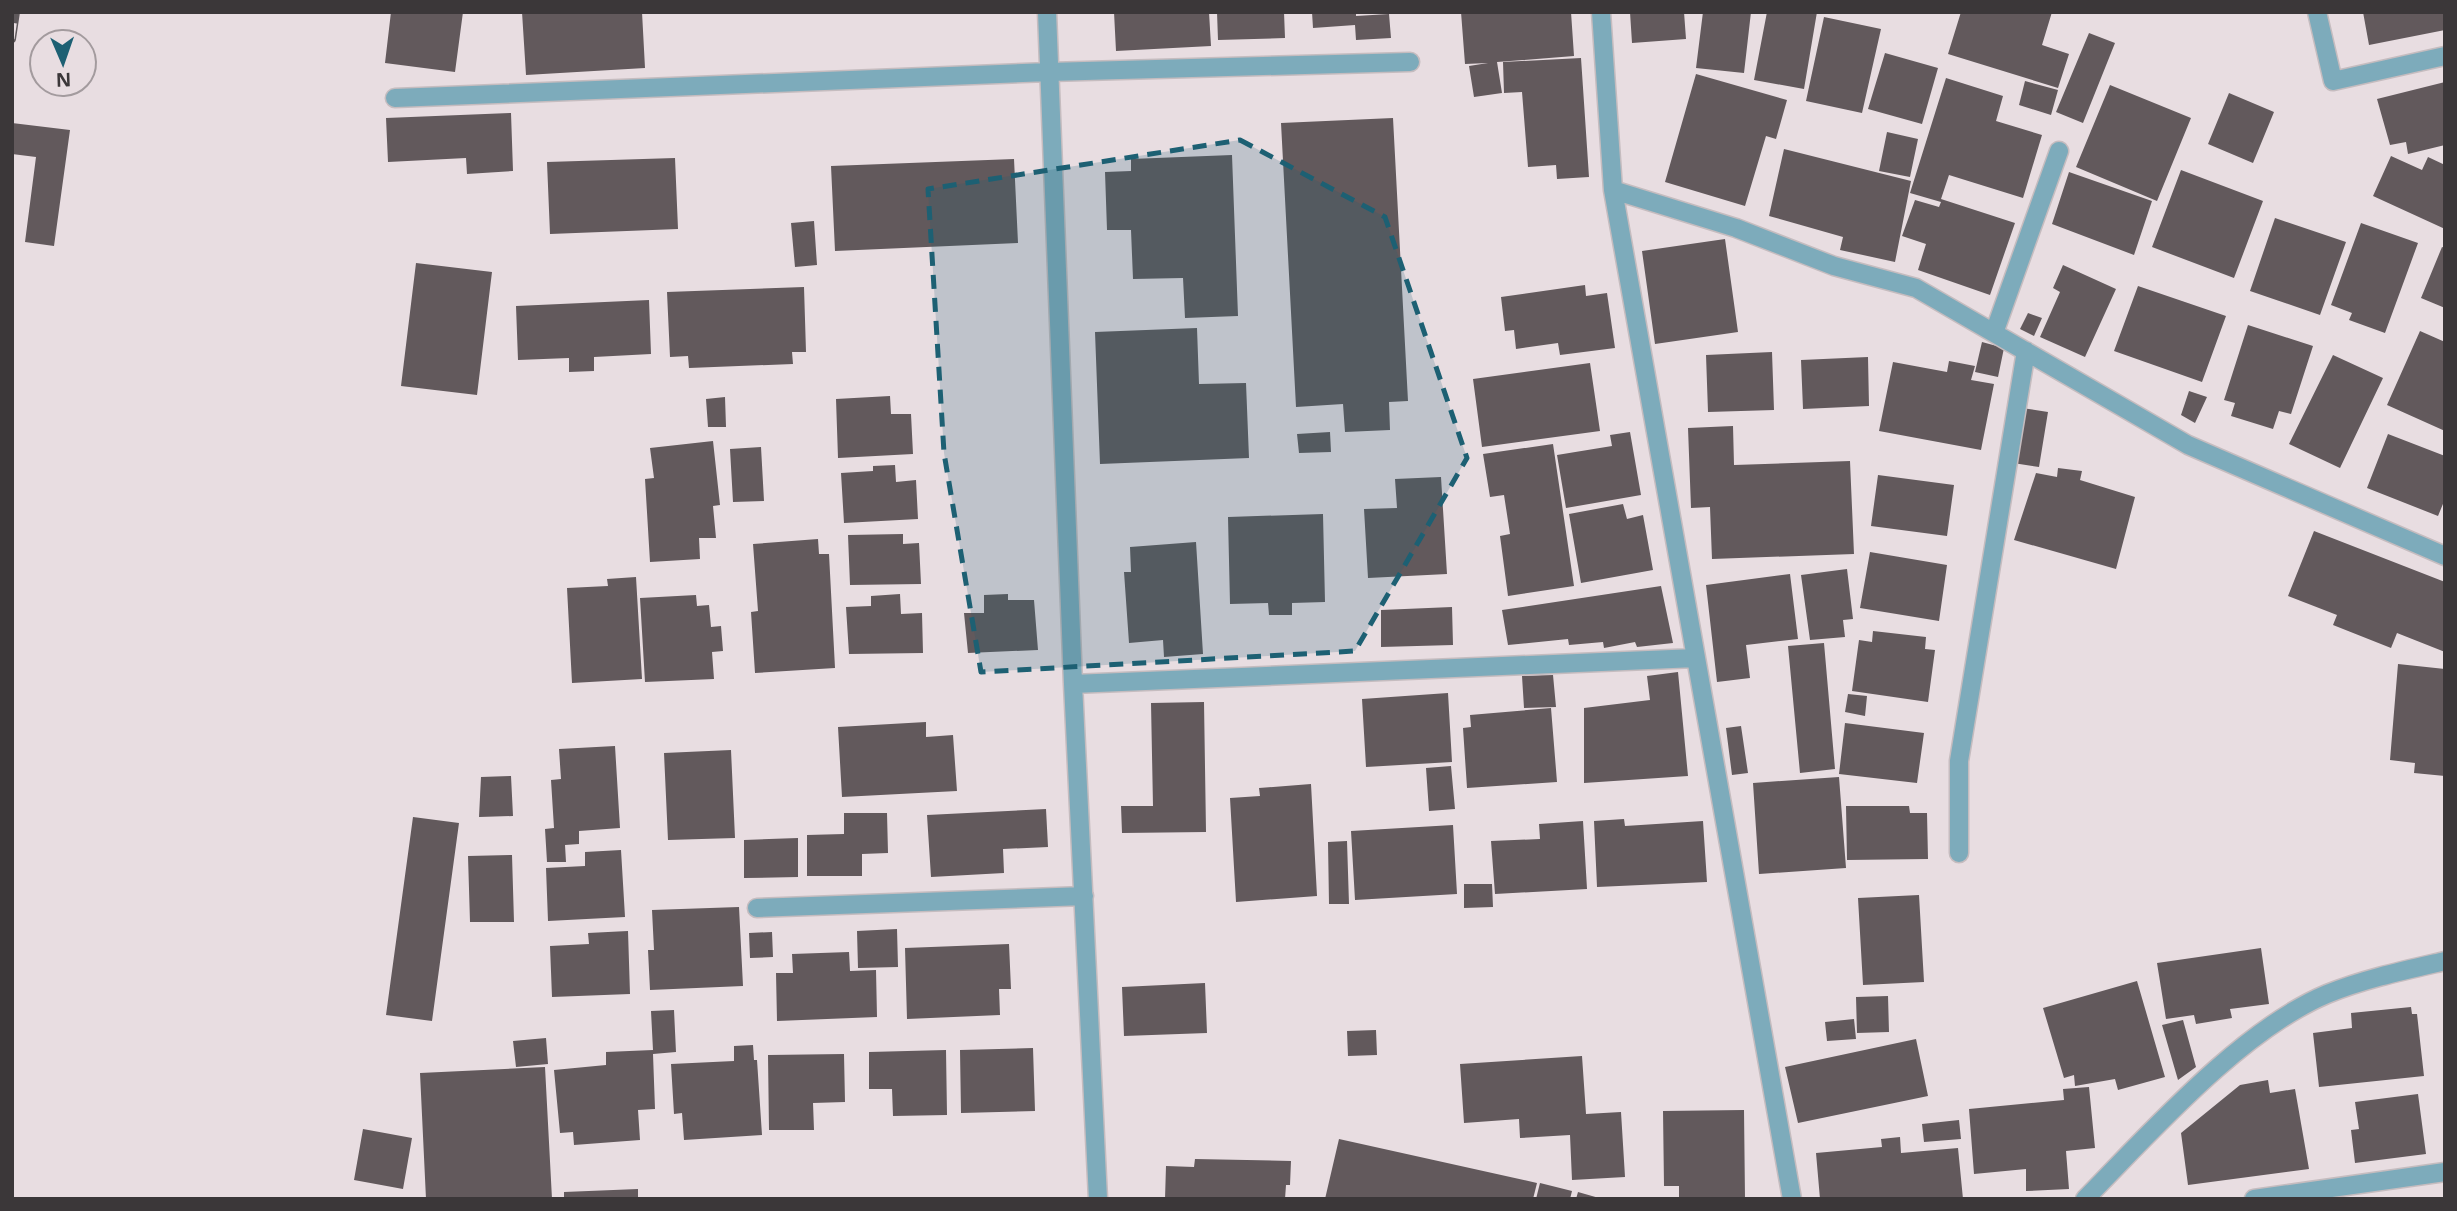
<svg xmlns="http://www.w3.org/2000/svg" width="2457" height="1211" font-family="'Noto Sans',sans-serif">
<rect width="100%" height="100%" fill="#e8dde1"/>
<path fill="#62595c" d="M391 12H463L455 72 385 63Z
M522 12H642L645 68 526 75Z
M1114 12H1209L1211 46 1116 51Z
M1217 12H1284L1285 38 1218 40Z
M1312 12H1356V16L1389 14 1391 38 1356 40 1355 25 1313 28Z
M1461 12H1571L1574 56 1497 62 1502 93 1474 97 1469 66 1488 63 1465 64Z
M1630 12H1684L1686 39 1632 43Z
M1703 12H1751L1744 73 1696 68Z
M1767 12H1817L1804 89 1754 80Z
M1961 12H2052L2042 45 2069 54 2058 88 1948 54Z
M2363 12H2445V30L2369 45Z
M1824 17 1881 29 1862 113 1806 101Z
M2089 33 2115 43 2083 123 2056 112Z
M1885 53 1938 68 1922 124 1868 109Z
M1581 58 1589 177 1557 179 1556 165 1528 167 1522 92 1504 93 1503 62Z
M1696 74 1787 100 1776 139 1766 136 1745 206 1665 182Z
M1946 78 2003 96 1996 121 2042 135 2023 198 1949 175 1941 199 2015 223 1990 295 1918 270 1926 244 1902 236 1915 200 1939 207 1941 202 1910 193Z
M2025 81 2058 90 2051 115 2019 105Z
M2445 82V145L2408 154 2406 142 2390 145 2377 99Z
M2110 85 2191 118 2157 201 2076 167Z
M2229 93 2274 112 2253 163 2208 144Z
M511 113 513 171 467 174 466 158 388 162 386 118Z
M1393 118 1408 401 1389 402 1390 430 1345 432 1343 404 1296 407 1281 123Z
M12 123 70 130 54 246 25 242 36 157 12 154Z
M1887 132 1918 139 1910 177 1879 171Z
M1784 149 1911 181 1895 262 1840 250 1843 237 1769 216Z
M1232 155 1238 316 1185 318 1183 278 1133 279 1131 230H1107L1105 172 1131 171V159Z
M2391 156 2422 170 2428 157 2445 165V229L2373 196Z
M675 158 678 229 550 234 547 162Z
M1014 159 1018 243 835 251 831 166Z
M2181 170 2263 201 2234 278 2152 247Z
M2069 172 2152 201 2134 255 2052 224Z
M2275 218 2346 242 2320 315 2250 291Z
M814 221 817 265 795 267 791 223Z
M2361 223 2418 243 2385 333 2349 320 2352 313 2331 305Z
M1725 239 1738 332 1655 344 1642 251Z
M2442 247 2445 248V308L2421 298Z
M416 263 492 272 477 395 401 386Z
M2063 265 2116 289 2085 357 2040 337 2060 292 2053 288Z
M1585 285 1586 296 1607 293 1615 348 1560 355 1558 343 1516 349 1514 330 1505 331 1501 297Z
M2138 286 2226 316 2202 382 2114 351Z
M804 287 806 352H792L793 364 689 368 688 356 670 357 667 292Z
M649 300 651 354 594 357V371L569 372V358L518 360 516 306Z
M2028 313 2042 318 2034 336 2020 329Z
M2248 325 2313 346 2291 414 2279 411 2273 429 2231 416 2235 403 2224 400Z
M1197 328 1199 384 1246 383 1249 458 1100 464 1095 332Z
M2420 331 2445 342V431L2387 405Z
M1982 342 2004 348 1998 377 1975 372Z
M1772 352 1774 410 1708 412 1706 355Z
M2333 355 2383 378 2340 468 2289 444Z
M1868 357 1869 406 1803 409 1801 360Z
M1949 361 1975 366 1971 380 1994 384 1981 450 1879 431 1893 362 1947 372Z
M1590 363 1600 431 1482 447 1473 379Z
M2189 391 2207 397 2195 423 2181 415Z
M890 396 891 414H911L913 454 838 458 836 399Z
M725 397 726 427H708L706 399Z
M2022 408 2048 412 2039 467 2013 463Z
M1733 426 1734 465 1850 461 1854 554 1712 559 1710 507 1691 508 1688 428Z
M1330 432 1331 452 1299 453 1297 434Z
M1630 432 1641 495 1566 508 1557 455 1612 446 1610 435Z
M2388 434 2445 456V499L2438 516 2367 488Z
M713 441 720 505 713 506 716 538H699L700 559 650 562 645 479 654 478 650 448Z
M1553 444 1574 586 1508 596 1500 536 1510 534 1504 495 1490 497 1483 454Z
M761 447 764 501 733 502 730 449Z
M895 465 896 482 916 480 918 519 844 523 841 473 873 471V466Z
M2058 468 2082 471 2080 480 2135 497 2116 569 2014 540 2036 473 2057 477Z
M1878 475 1954 485 1947 536 1871 526Z
M1441 477 1447 574 1368 578 1364 509 1397 508 1395 479Z
M1623 504 1627 519 1643 515 1653 570 1581 583 1569 514Z
M1323 514 1325 602 1292 603V615H1269L1268 603 1230 604 1228 517Z
M2314 531 2445 582V652L2397 633 2391 648 2333 625 2337 615 2288 596Z
M903 534V544L919 543 921 584 850 585 848 535Z
M818 539 819 554H829L835 668 755 673 751 612 758 611 753 544Z
M1196 542 1203 654 1164 657 1163 640 1129 643 1124 572H1131L1130 547Z
M1870 552 1947 565 1939 621 1860 608Z
M1847 569 1853 619 1843 620 1845 637 1810 640 1801 575Z
M1790 574 1798 639 1746 645 1750 678 1717 682 1706 585Z
M636 577 642 679 572 683 567 588 608 586 607 579Z
M1661 586 1673 643 1637 647 1635 642 1604 648 1603 642 1569 645 1568 639 1508 645 1502 610Z
M900 594 901 614 922 613 923 653 849 654 846 607 871 606V596Z
M1008 594V600H1034L1038 650 968 653 964 613H984V595Z
M696 595 697 606 709 605 711 627 721 626 723 651 712 652 714 679 645 682 640 598Z
M1452 607 1453 645 1381 647V610Z
M1873 631 1926 637 1925 649 1935 650 1928 702 1852 691 1859 640 1872 642Z
M1824 643 1835 769 1800 773 1788 646Z
M2398 664 2445 669V776L2414 773 2415 763 2390 760Z
M1678 672 1688 776 1584 783V708L1650 700 1647 676Z
M1553 675 1556 707 1524 708 1522 676Z
M1448 693 1452 762 1366 767 1362 699Z
M1848 694 1867 696 1865 716 1845 712Z
M1204 702 1206 832 1122 833 1121 806H1153L1151 703Z
M1551 708 1557 782 1467 788 1463 728 1471 727 1470 715Z
M926 722V737L953 735 957 791 842 797 838 727Z
M1845 723 1924 733 1917 783 1839 774Z
M1741 726 1748 773 1732 775 1726 728Z
M615 746 620 828 579 831V844L565 845 566 862H547L545 829 554 828 551 780 561 779 559 749Z
M731 750 735 838 668 840 664 753Z
M1451 766 1455 809 1429 811 1426 768Z
M511 776 513 816 479 817 481 777Z
M1839 777 1846 868 1759 874 1753 783Z
M1311 784 1317 896 1236 902 1230 798 1260 796 1259 788Z
M1846 806H1909L1910 813H1927L1928 859 1847 860Z
M1046 809 1048 847 1003 849 1004 873 931 877 927 815Z
M844 813H887L888 853 862 854V876H807V835L844 834Z
M413 817 459 823 432 1021 386 1015Z
M1624 819 1625 826 1703 821 1707 882 1597 887 1594 821Z
M1583 821 1587 889 1495 894 1491 841 1540 839 1539 824Z
M1453 825 1457 894 1355 900 1351 831Z
M798 838V877L744 878V840Z
M1347 841 1349 904H1329L1328 842Z
M621 850 625 917 548 921 546 868 585 866V852Z
M512 855 514 922H470L468 856Z
M1464 884H1492L1493 907 1464 908Z
M1919 895 1924 982 1863 985 1858 898Z
M739 907 743 986 650 990 648 950H654L652 910Z
M897 929 898 967 858 968 857 931Z
M628 931 630 994 552 997 550 946 589 944 588 933Z
M772 932 773 957 750 958 749 933Z
M1009 944 1011 989H999L1000 1015 907 1019 905 948Z
M2261 948 2269 1004 2230 1009 2232 1018 2196 1024 2194 1015 2166 1019 2157 963Z
M849 952 850 971 876 970 877 1017 777 1021 776 973H793L792 954Z
M2137 981 2165 1077 2118 1090 2115 1079 2075 1086 2074 1075 2064 1078 2043 1008Z
M1205 983 1207 1033 1124 1036 1122 987Z
M1888 996 1889 1032 1857 1033 1856 997Z
M2411 1007 2412 1014H2417L2424 1076 2319 1087 2313 1033 2352 1028 2351 1013Z
M674 1010 676 1052 653 1054 655 1109 638 1110 640 1140 574 1145 573 1132 560 1133 554 1070 606 1065V1052L653 1050 651 1011Z
M1854 1019 1856 1039 1827 1041 1825 1022Z
M2183 1020 2196 1067 2178 1080 2162 1025Z
M1376 1030 1377 1055 1348 1056 1347 1031Z
M546 1038 548 1064 516 1067 513 1041Z
M1916 1039 1928 1096 1798 1123 1785 1067Z
M753 1045 754 1060H757L762 1135 684 1140 682 1113 674 1114 671 1064 734 1061V1046Z
M1033 1048 1035 1111 961 1113 960 1050Z
M946 1050 947 1115 893 1116 892 1089H869V1052Z
M844 1054 845 1102 813 1103 814 1130H769L768 1055Z
M1582 1056 1586 1114 1621 1112 1625 1177 1572 1180 1570 1135 1520 1138 1519 1119 1464 1123 1460 1064Z
M545 1067 552 1199H426L420 1073Z
M2268 1080 2270 1093 2295 1089 2309 1169 2188 1185 2181 1133 2240 1085Z
M2089 1087 2095 1148 2066 1151 2069 1189 2026 1191V1169L1974 1174 1969 1109 2064 1100 2063 1089Z
M2418 1094 2426 1154 2355 1163 2351 1130 2359 1129 2355 1102Z
M1744 1110 1745 1199H1679V1186H1664L1663 1111Z
M1959 1120 1961 1139 1924 1142 1922 1124Z
M363 1129 412 1138 403 1189 354 1180Z
M1900 1137 1901 1153 1958 1148 1963 1199H1820L1816 1153 1882 1147 1881 1139Z
M1339 1139 1537 1183 1533 1199H1325Z
M1195 1159 1291 1161 1290 1185H1286L1285 1199H1165L1166 1166 1194 1167Z
M1540 1183 1572 1191 1570 1199H1536Z
M638 1189V1199H564V1192Z
M1578 1192 1599 1198V1199H1576Z"/>
<g fill="none" stroke-linecap="round" stroke-linejoin="round">
<defs>
<path id="minor" d="M1047 12 1073 684 1098 1199
M1601 12 1613 190 1792 1199
M2317 12 2333 81 2445 56
M395 98 1049 72 1410 62
M1613 190 1736 228 1834 266 1916 288 2188 445 2445 556
M1994 333 2059 151
M1073 684 1696 658
M1959 853V761L2026 351
M757 908 1084 896
M2085 1199C2151 1132 2241 1030 2327 994 2364 979 2406 970 2445 961
M2254 1199 2445 1172"/>
</defs>
<use href="#minor" stroke="#c5bcbf" stroke-width="21"/>
<use href="#minor" stroke="#7dabbb" stroke-width="18"/>
<defs>
<path id="rail" d="M12 39 16 12"/>
</defs>
<use href="#rail" stroke="#5e585b" stroke-width="8"/>
<use href="#rail" stroke="#e8dde1" stroke-width="5" stroke-dasharray="16" stroke-linecap="butt"/>
</g>
<path fill="#1d6073" fill-opacity="0.2" stroke="#1d6073" stroke-width="5" stroke-dasharray="14 9" stroke-linejoin="round" d="M1240 140 1385 217 1467 458 1355 651 981 672 944 453 928 189Z"/>
<rect width="2457" height="1211" fill="none" stroke="#3b3739" stroke-width="28"/>
<g transform="translate(63 63) rotate(178)"><circle r="33" fill="#e8dde1" stroke="#a39b9e" stroke-width="2"/>
<path d="M0-5L12 26L0 18L-12 26Z" fill="#1d6073"/>
<text y="-10" font-size="19" font-weight="bold" text-anchor="middle" fill="#3b3739">N</text>
</g>
</svg>
